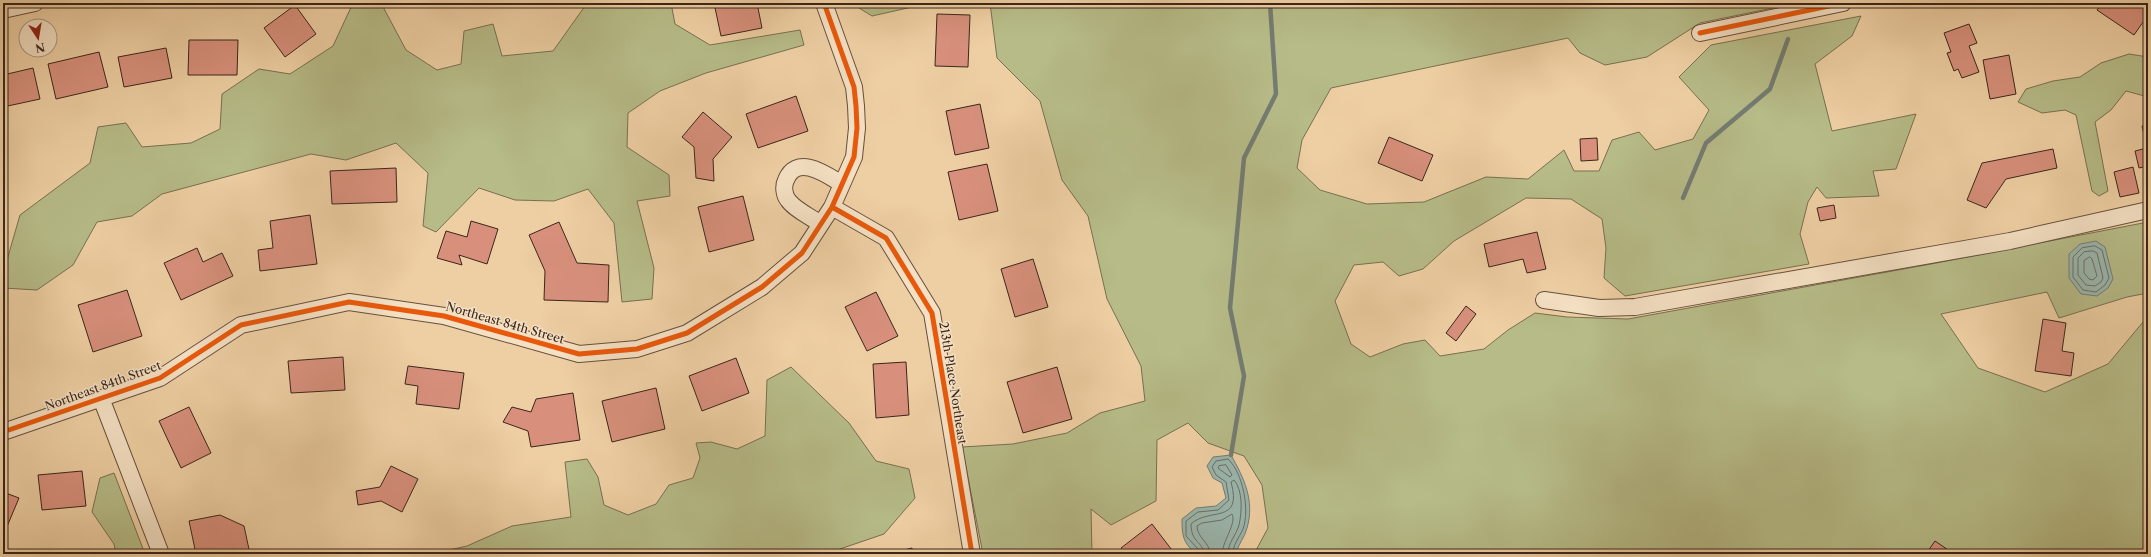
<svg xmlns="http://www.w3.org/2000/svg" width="2151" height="557" font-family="'Libre Caslon Text',serif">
<rect width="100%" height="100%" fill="#eecfa3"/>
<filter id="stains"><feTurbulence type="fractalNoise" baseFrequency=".005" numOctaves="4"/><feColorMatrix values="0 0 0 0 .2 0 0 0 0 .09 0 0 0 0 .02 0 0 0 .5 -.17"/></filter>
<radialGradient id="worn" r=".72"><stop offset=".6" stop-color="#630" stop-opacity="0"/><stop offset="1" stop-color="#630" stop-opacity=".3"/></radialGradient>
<path fill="#b6bb87" stroke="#787051" d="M353 3H381L406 50 437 70 461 64 464 31 493 24 502 56 553 51 585 6 584 3H671L675 24 710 45 800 30 804 45 706 73 660 91 628 113 627 147 669 175 670 196 637 201 654 268 652 299 622 302 614 223 588 189 554 201 515 200 479 188 436 232 423 226 428 173 396 143 346 160 311 154 162 194 132 216 97 222 73 265 37 290 3 288V274L20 215 90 163 98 127 126 123 142 147 191 143 220 129 222 94 259 69 290 74 333 46Z
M851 3H930L872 16Z
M990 3H1797L1700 23 1647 57 1605 65 1580 53 1568 38 1331 88 1302 140 1297 168 1320 190 1367 204 1424 202 1486 177 1528 179 1564 150 1574 171H1599L1612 140 1639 132 1655 150 1693 139 1709 110 1679 77 1711 45 1861 16 1852 36 1815 64 1832 131 1916 114 1896 169 1873 171 1879 196 1826 198 1817 187 1808 202 1800 234 1809 264 1625 296 1604 278 1606 248 1602 219 1571 199 1526 198 1454 241 1423 269 1399 276 1383 262 1354 265 1335 301 1351 344 1370 357 1403 344 1425 340 1440 356 1484 349 1508 330 1535 313 1567 317 1628 319 1931 264 2148 222V293L2127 297 2059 318 2047 292 1941 314 1978 368 2045 392 2108 364 2148 316V554H1254L1268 528 1262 485 1244 456 1208 443 1188 423 1157 440 1156 501 1111 525 1091 509 1092 554H983L962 447 1013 444 1067 433 1100 413 1145 401 1141 366 1107 299 1088 216 1062 180 1040 101 997 58Z
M2129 54 2148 57V97L2126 91 2111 110 2095 122 2108 191 2099 196 2092 191 2076 115 2065 110 2042 113 2018 102 2026 89 2053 81 2080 77 2101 63Z
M791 367 849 423 876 461 909 469 915 498 884 534 840 549V554H431L467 546 512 526 571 517 565 462 587 459 598 477 604 505 628 515 656 504 669 485 693 478 700 458 696 443 711 442 737 449 765 436 767 380Z
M114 473 145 554H116L114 544 92 512 100 478Z"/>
<path fill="#9ab5ac" stroke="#747c72" d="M2096 241 2105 247 2113 279 2108 288 2097 296 2081 294 2069 278V254L2080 244Z
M1231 455C1244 478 1255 501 1247 528 1245 537 1238 544 1236 554H1198C1183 545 1182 535 1182 519L1196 508 1216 506 1226 498 1222 483 1213 478 1207 466 1213 457Z"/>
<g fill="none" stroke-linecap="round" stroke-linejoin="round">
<path stroke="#6a6e64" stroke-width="1" d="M2095 246 2102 250 2109 278 2105 285 2096 292 2083 290 2073 277V257L2082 248Z
M2093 251 2097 253 2103 278 2101 282 2095 286 2086 285 2078 275V258L2084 252Z
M2090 257 2092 259 2097 276 2093 280 2089 279 2084 273V261Z
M1226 465 1232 475 1230 477 1218 468 1219 466Z
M1199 554V550L1186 536V521L1198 512 1218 510 1229 500 1226 482 1216 475 1212 467 1216 461 1228 459C1243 473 1250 510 1243 529 1239 538 1233 544 1233 554
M1204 554C1203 541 1191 543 1191 524 1209 507 1243 525 1231 482L1234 480C1243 490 1242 512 1239 525 1236 536 1228 542 1228 554
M1210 554C1210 542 1197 538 1197 526L1202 523 1222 520 1232 514C1237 523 1222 542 1222 554"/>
<path stroke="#747c72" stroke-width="4.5" d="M1683 198 1706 143 1770 89 1788 39
M1231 455 1244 376 1230 308 1244 158 1276 94 1270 3"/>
</g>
<path fill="#d8907c" stroke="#3b261b" d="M714 3H757L762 28 721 36Z
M2102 3H2148V15L2134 35 2097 10Z
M295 5 316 34 285 57 264 28Z
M937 14 970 15 968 67 935 66Z
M1969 24 1977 43 1969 46 1979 72 1962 78 1958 69 1954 71 1947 53 1951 52 1944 33Z
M189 40H238L237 75H188Z
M166 48 172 78 124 87 118 57Z
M99 52 108 87 56 99 48 64Z
M2009 55 2016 94 1990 99 1983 60Z
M33 68 40 99 3 107V75Z
M796 96 808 131 758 148 746 114Z
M980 104 989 148 955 155 946 111Z
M703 112 732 137 713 159 714 181 696 178 694 147 682 137Z
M2148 125V166L2139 168 2135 151 2147 148 2142 126Z
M1389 137 1433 155 1422 181 1378 163Z
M1597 138 1598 160 1581 161 1580 139Z
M2053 149 2057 168 2006 179 1986 208 1967 200 1982 163Z
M987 164 998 211 959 220 948 172Z
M2133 167 2139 193 2120 197 2114 172Z
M396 168 397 202 332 204 330 171Z
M743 196 754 240 709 252 698 207Z
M1834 205 1836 218 1820 221 1817 208Z
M310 215 317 264 260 271 258 250 273 248 270 221Z
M471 221 498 229 487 264 459 255 462 265 437 258 446 231 467 237Z
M559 222 577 263 609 265 608 302 544 300 545 271 529 235Z
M1537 232 1546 269 1527 273 1523 259 1489 267 1484 244Z
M197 248 203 262 222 253 233 276 181 300 164 263Z
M1033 259 1048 307 1015 317 1001 269Z
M127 290 142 336 93 352 78 305Z
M876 292 898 336 867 351 845 307Z
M1466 306 1476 314 1456 341 1446 333Z
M2043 319 2066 323 2062 351 2074 353 2071 376 2035 371Z
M343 357 345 390 291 393 288 361Z
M736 358 749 393 702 411 689 376Z
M906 362 909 415 876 418 873 364Z
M408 366 464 373 459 409 416 404 418 386 405 384Z
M1057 367 1072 419 1023 433 1007 382Z
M656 388 665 429 612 442 602 401Z
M573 393 580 440 531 447 528 431 503 422 512 407 531 412 536 399Z
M189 407 211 453 181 468 159 421Z
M391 466 418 479 402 512 381 501 358 505 356 491 380 487Z
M82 471 86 506 42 510 38 475Z
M3 492 19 498 3 536Z
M220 515 244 526 250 554H196L189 521Z
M1152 524 1175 554H1126L1121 548Z
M1935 541 1954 554H1926Z
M912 548 913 554H888Z"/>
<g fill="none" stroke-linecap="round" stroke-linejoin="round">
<defs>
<path id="minor" d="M824 3 854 87 856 106 857 128 854 157 832 207 886 238 932 313 972 554
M3 10 35 3
M1700 33 1843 3
M821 224C811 217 795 210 788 200 784 195 783 186 786 180 797 153 827 175 842 184
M1544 300 1599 308 1635 307 2010 241 2148 210
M101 398 161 554
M3 432 160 378 241 325 349 302 444 316 579 354 637 349 687 333 762 287 802 253 832 207"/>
</defs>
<use href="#minor" stroke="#68503d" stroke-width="18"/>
<use href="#minor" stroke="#f4e0c3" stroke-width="16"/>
<defs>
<path id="cycleway" d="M824 3 854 87 856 106 857 128 854 157 832 207 886 238 932 313 972 554
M1700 33 1843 3
M3 432 160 378 241 325 349 302 444 316 579 354 637 349 687 333 762 287 802 253 832 207"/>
</defs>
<use href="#cycleway" stroke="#f4e0c3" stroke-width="8"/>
<use href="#cycleway" stroke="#e8590c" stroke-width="5"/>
</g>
<g text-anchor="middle" stroke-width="3" stroke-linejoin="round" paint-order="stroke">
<g font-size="12" fill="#3b261b" stroke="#f4e0c3">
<text transform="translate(505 323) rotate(16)" y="4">Northeast 84th Street</text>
<text transform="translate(953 383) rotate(81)" y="4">213th Place Northeast</text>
<text transform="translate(103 386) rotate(-20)" y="4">Northeast 84th Street</text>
</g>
</g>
<rect width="2151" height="557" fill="none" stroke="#eecfa3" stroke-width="16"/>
<rect x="4" y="4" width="2143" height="549" fill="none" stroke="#3b261b" stroke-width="2"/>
<rect x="8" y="8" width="2135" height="541" fill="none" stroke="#3b261b"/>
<g transform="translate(38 38) rotate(168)"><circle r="19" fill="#f4e0c3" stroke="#aa9680"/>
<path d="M0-3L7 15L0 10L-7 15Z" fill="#8f2418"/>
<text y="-6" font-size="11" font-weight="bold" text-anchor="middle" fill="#3b261b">N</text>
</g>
<rect width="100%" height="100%" filter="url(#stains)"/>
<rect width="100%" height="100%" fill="url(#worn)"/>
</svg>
